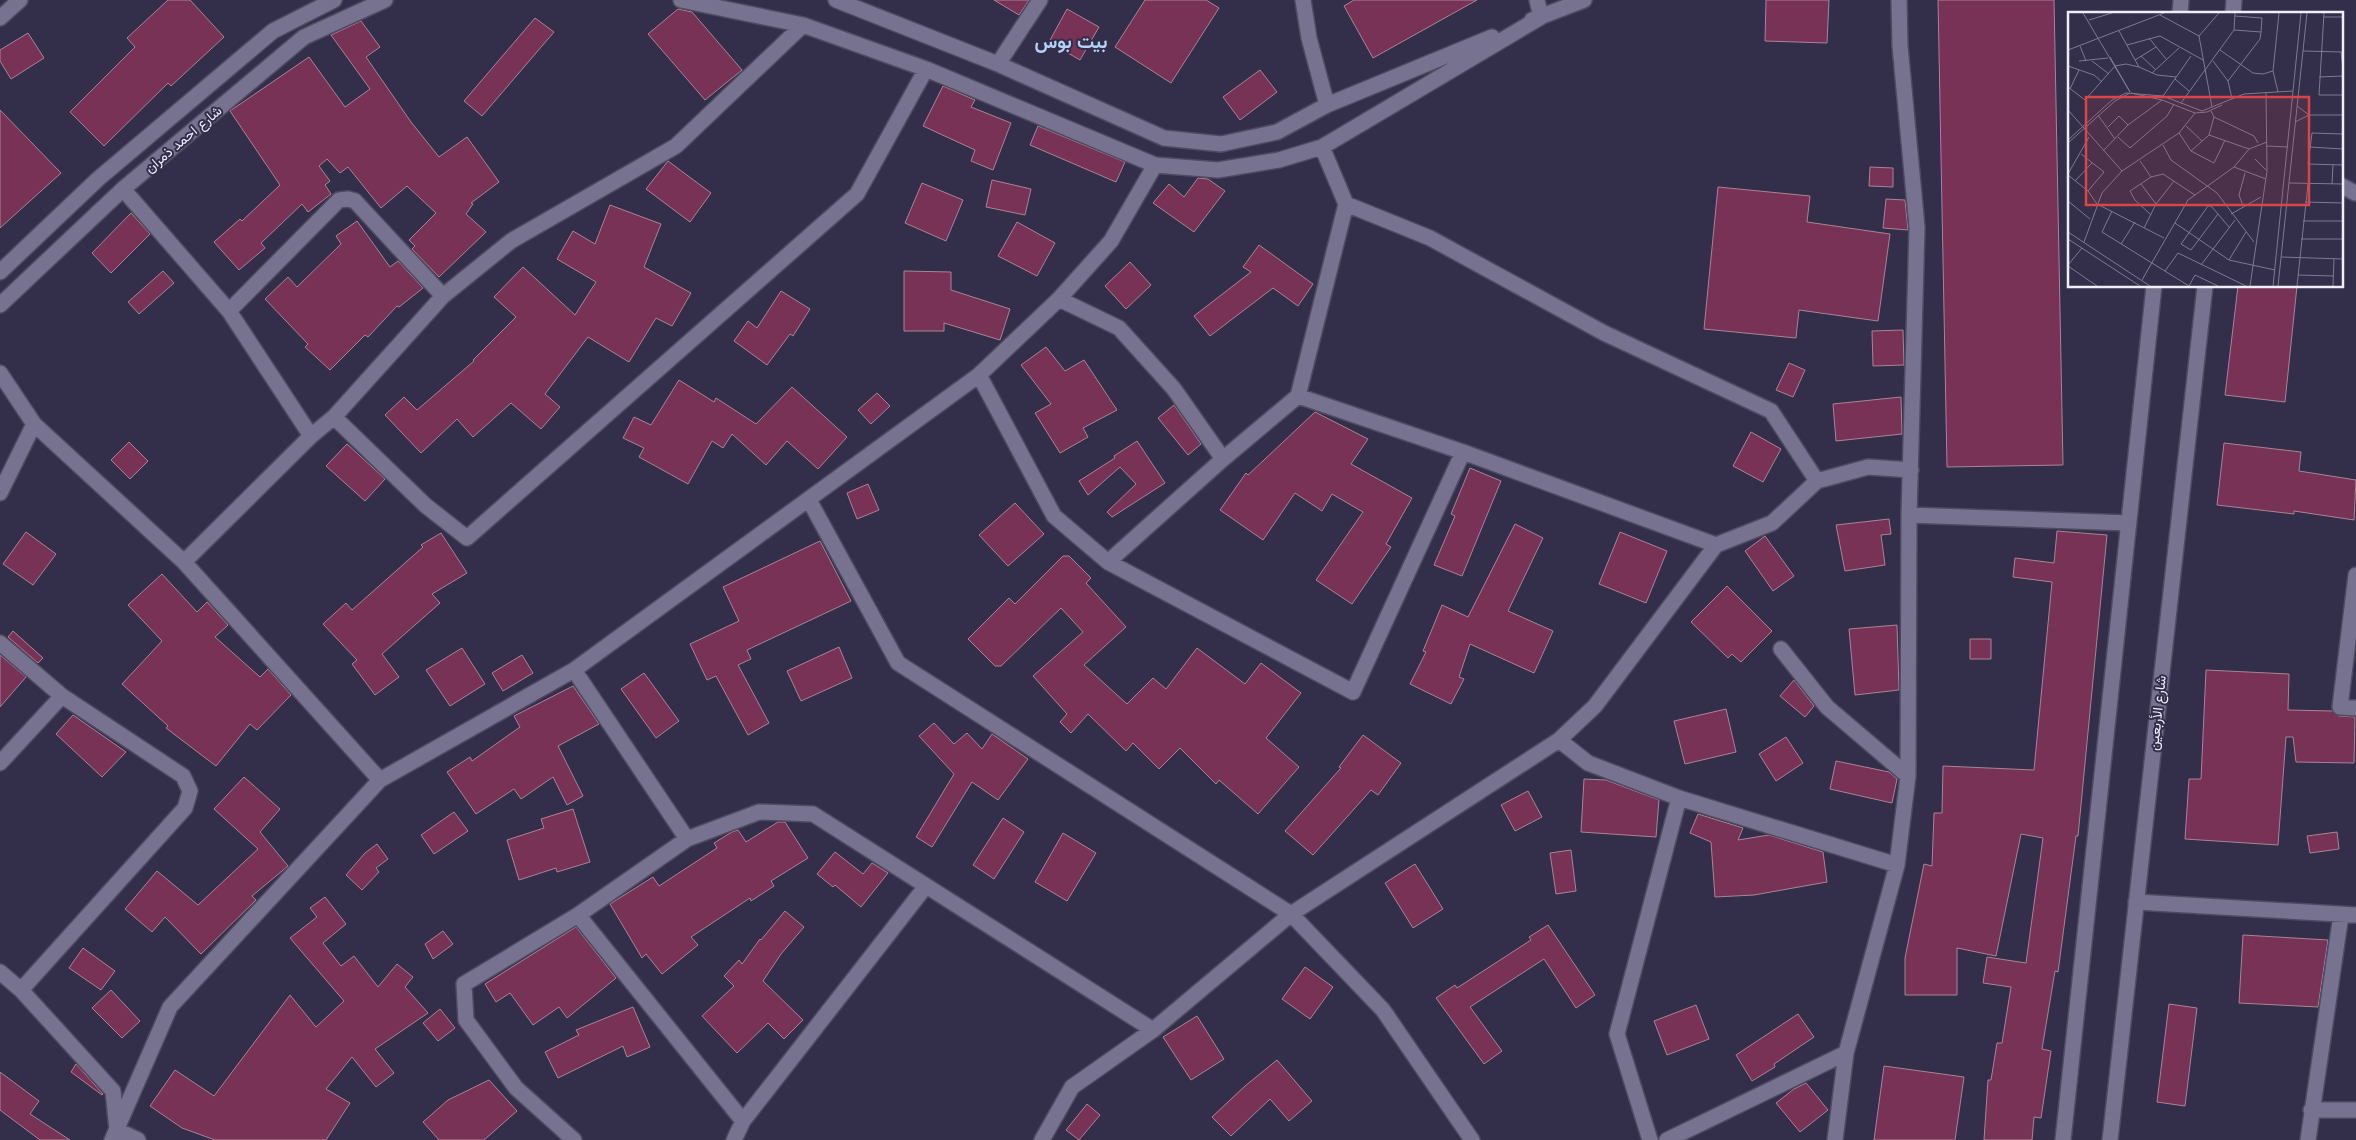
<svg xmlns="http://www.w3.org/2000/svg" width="2356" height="1140" font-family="Arial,Vazirmatn,sans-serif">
<rect width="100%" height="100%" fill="#332e49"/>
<path fill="#783256" stroke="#a88594" d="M168 0H190L224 37 171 86 168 83 104 146 70 112 135 47 127 38Z
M994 0H1029L1019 15Z
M1145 0H1206L1219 8 1171 83 1115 47Z
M1354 0H1477L1373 58 1344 6Z
M1766 0H1829L1827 43 1765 41Z
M1938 0H2054L2063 465 1947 467Z
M678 9 692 12 742 70 705 100 648 34Z
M1067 9 1099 27 1080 60 1049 42Z
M535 18 554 32 482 116 464 101Z
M361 21 380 47 366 57 411 122 439 157 467 137 499 182 471 203 473 204 466 214 486 232 439 277 412 249 415 246 409 240 436 213 407 186 381 208 348 167 340 173 327 159 319 166 330 181 325 185 331 194 308 212 302 204 261 243 265 248 239 270 214 242 240 219 242 221 280 185 230 111 309 57 345 107 370 89 331 35Z
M28 33 44 58 11 79 0 61V50Z
M1260 70 1277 92 1240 120 1223 97Z
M943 86 975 100 971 107 1011 123 993 170 971 161 975 150 923 126Z
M0 110 61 173 0 228Z
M1038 126 1125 162 1116 182 1030 145Z
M668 161 711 193 690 222 646 189Z
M1870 167 1893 168V187L1869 186Z
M1198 178 1208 179 1225 191 1194 232 1153 203 1169 184 1184 197Z
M992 180 1031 189 1025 215 986 207Z
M922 183 963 200 946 241 905 223Z
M1718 187 1810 196 1807 222 1890 234 1878 321 1799 310 1796 338 1704 329Z
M1886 199 1905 200 1908 230 1883 228Z
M610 205 661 224 644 267 691 293 672 326 656 318 629 362 588 337 545 394 560 407 541 429 511 403 473 437 457 419 421 453 385 415 404 397 417 410 474 361 473 360 516 317 494 297 523 267 575 315 596 282 557 259 573 231 595 244Z
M131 213 150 234 111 273 92 253Z
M357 221 390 267 398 261 423 288 399 307 397 306 368 337 365 335 330 370 305 347 308 344 265 299 288 277 297 287 341 244 336 236Z
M1017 222 1055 243 1037 276 998 256Z
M1259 245 1313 284 1298 306 1273 288 1210 336 1194 316 1251 272 1243 267Z
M1130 262 1151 285 1126 309 1105 286Z
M163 271 174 283 139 314 128 302Z
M904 271 951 272V290L1010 309 1000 340 944 323V331H904Z
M2238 286H2297L2285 402 2225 395Z
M781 291 810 309 793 336 790 334 767 365 734 341 748 321 757 328Z
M1903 330 1904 365 1873 366 1872 331Z
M1046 347 1065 371 1084 360 1117 410 1083 428 1088 437 1060 453 1035 413 1051 404 1021 365Z
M1789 363 1805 370 1793 397 1776 390Z
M679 380 714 402 716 398 756 424 792 387 847 437 818 469 787 441 766 465 732 434 723 448 712 441 688 484 639 457 644 448 623 438 634 417 651 425Z
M877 393 890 406 871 424 858 410Z
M1901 397 1902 434 1836 441 1833 404Z
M1174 405 1201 444 1188 455 1158 418Z
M1315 412 1368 439 1351 464 1412 498 1386 544 1391 547 1352 604 1316 580 1363 512 1332 494 1322 511 1295 493 1263 540 1220 510 1246 473 1248 475Z
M1751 432 1781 449 1763 482 1733 466Z
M1137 441 1165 483 1112 517 1107 512 1136 484 1120 467 1088 495 1079 481 1115 458 1114 456Z
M129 442 148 461 130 479 111 460Z
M2224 443 2301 452 2299 471 2356 480 2354 520 2294 511V514L2217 505Z
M347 444 385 479 365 501 326 466Z
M1470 468 1501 481 1462 576 1434 565 1455 516 1451 514Z
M868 484 879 510 857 519 847 493Z
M1015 503 1044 534 1008 566 979 535Z
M1889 519 1891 534 1881 535 1885 565 1845 571 1836 525Z
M1515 524 1543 538 1508 611 1553 631 1534 673 1470 644 1459 677 1464 679 1451 704 1410 684 1426 652 1423 651 1442 605 1468 617Z
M2057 531 2107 535 2078 836H2076L2058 972 2055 971 2042 1049 2051 1051 2041 1118 2034 1117 2032 1140H1984L1988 1080H1991L1997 1043H2002L2011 987 1983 983 1987 957 2026 963 2043 838 2021 834 1996 956 1957 948V995H1905V958L1924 864 1932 866 1934 813H1942L1943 766 2034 770 2052 582 2013 577 2015 558 2054 563Z
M26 532 56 554 33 585 3 564Z
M1620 532 1667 551 1646 603 1599 584Z
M441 533 467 573 432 594 440 603 382 654 399 677 375 695 352 664 357 660 323 624 346 603 352 610 423 547 421 545Z
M1765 536 1794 576 1773 591 1745 551Z
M820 541 851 601 747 650 751 659 738 665 769 723 748 735 716 676 707 680 690 644 739 621 723 587Z
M1063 556H1069L1091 578 1086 583 1126 627 1084 665 1127 704 1153 678 1166 689 1197 648 1245 684 1261 663 1301 693 1266 738 1299 767 1258 814 1219 780 1216 784 1180 748 1159 769 1133 743 1126 751 1088 714 1071 733 1060 722 1067 714 1033 676 1083 632 1061 608 1001 666H995L968 639 1009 598 1015 604Z
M162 574 197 612 207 602 228 625 215 637 260 677 268 669 291 695 257 730 250 724 216 766 166 728 168 726 122 684 162 641 128 605Z
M1727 586 1772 631 1741 662 1732 654 1728 658 1691 622Z
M1897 625 1899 690 1855 695 1849 629Z
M13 631 43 658 38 663 8 637Z
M1970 639H1991V659H1970Z
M839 647 852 678 801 701 787 671Z
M462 648 485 684 450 706 426 670Z
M0 655 26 677 0 707Z
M522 655 533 673 503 691 492 673Z
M2206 670 2289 674 2288 710 2332 711 2339 716 2355 717 2354 763 2296 762 2293 737H2286L2278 845 2185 839 2189 779H2201Z
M644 673 679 721 656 738 621 689Z
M1794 680 1814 706 1805 717 1780 696Z
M573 686 599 724 558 746 583 796 567 805 553 777 521 799 514 789 476 814 447 772 470 757 472 761 520 727 514 716Z
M1726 709 1736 752 1685 764 1674 721Z
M73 715 126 752 102 777 56 734Z
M934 723 954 744 967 733 982 749 992 734 1028 759 998 800 972 782 932 847 916 837 954 774 919 736Z
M1363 735 1401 763 1378 795 1371 790 1313 855 1285 831 1341 768 1339 767Z
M1786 737 1803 763 1776 781 1759 754Z
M1836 761 1889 772 1897 779 1892 803 1830 789Z
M244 777 280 809 260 832 288 866 252 896 256 900 201 954 165 917 152 932 125 909 157 871 198 905 258 849 214 809Z
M1584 779 1606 780 1659 800 1656 837 1581 832Z
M1528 791 1542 817 1515 831 1501 805Z
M573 809 590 862 557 872 556 868 519 880 507 840 544 828 541 819Z
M454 812 468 831 434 854 421 835Z
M1698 814 1743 828 1738 840 1769 835 1823 852 1827 882 1754 895 1715 897 1711 842 1690 833Z
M1003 818 1024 832 994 879 973 865Z
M778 822H785L808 858 771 881 774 886 751 901 750 898 691 937 698 945 662 974 646 954 642 958 610 904 653 877 659 886 717 848 714 843 732 832 738 830 746 842Z
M2337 832 2339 849 2310 853 2307 836Z
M1063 833 1096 853 1067 901 1035 882Z
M377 844 388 859 376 868 379 872 362 890 346 875 365 853Z
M1571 850 1576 891 1556 894 1550 853Z
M835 852 863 874 872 863 888 873 861 907 835 885 833 887 817 874Z
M1415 864 1443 909 1413 928 1385 883Z
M325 897 346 924 323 943 341 966 354 956 378 987 397 964 413 977 405 987 428 1013 375 1049 394 1073 376 1087 352 1057 326 1089 350 1103 326 1140H215L182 1128 150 1106 175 1070 214 1096 290 995 316 1027 344 1001 290 938 317 917 310 908Z
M785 911 804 927 781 954 763 981 803 1020 784 1039 768 1023 737 1053 702 1016 734 986 724 976 739 960 742 964 760 939 761 940Z
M1548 925 1595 995 1576 1008 1544 959 1470 1007 1502 1051 1484 1064 1436 998 1455 985 1457 988 1531 940 1529 937Z
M576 927 616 978 567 1018 559 1007 533 1025 510 993 496 1002 485 984Z
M443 931 453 944 433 959 425 944Z
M2243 935 2328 940 2318 1007 2239 1003Z
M83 948 115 971 101 990 69 968Z
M1305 967 1333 987 1310 1019 1282 999Z
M111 990 140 1021 122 1038 92 1008Z
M2169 1004 2197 1008 2185 1106 2157 1102Z
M1696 1005 1709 1039 1667 1055 1654 1021Z
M633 1007 650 1047 627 1057 623 1046 558 1078 545 1052 579 1035 576 1030Z
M440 1009 455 1028 438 1041 423 1023Z
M1798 1014 1814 1037 1774 1064 1775 1067 1752 1081 1736 1055Z
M1197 1016 1224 1059 1191 1080 1163 1037Z
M1277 1060 1312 1101 1289 1121 1270 1099 1231 1136 1212 1117 1245 1086Z
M76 1064 103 1094 102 1095 71 1072Z
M1884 1066 1964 1077 1955 1140H1874Z
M0 1072 39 1101 30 1114 70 1140H40L0 1110Z
M489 1080 517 1111 484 1140H439L423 1122 448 1100Z
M1806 1083 1828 1110 1800 1132 1776 1103 1794 1089Z
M1087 1104 1100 1115 1079 1140 1066 1130Z"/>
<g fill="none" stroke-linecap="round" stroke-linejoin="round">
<defs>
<path id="minor" d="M681 0 803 25 926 69 1155 165 1218 170 1279 160 1322 147 1541 17
M836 0 998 64 1164 138 1221 144 1277 132 1327 105 1492 37
M1303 0 1309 38 1327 105
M1537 0 1541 17
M0 18 20 0
M1532 20 1584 0
M998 64 1040 0
M1322 147 1346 204 1430 238 1604 333 1771 411 1817 481
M123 189 229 311 311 436
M0 272 98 179 273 31 334 0
M1059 299 1119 328 1174 389 1223 459
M0 305 123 189 304 37 385 0
M229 311 339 200 348 199 355 201 443 296
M0 373 34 424 184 562 380 780
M979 375 1054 516 1108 562 1353 692 1463 452
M1298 396 1346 204
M334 417 425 505 467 538 857 194 926 69
M0 493 34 424
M809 500 898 663 1291 914 1383 1010 1472 1140
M1909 515 2128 523
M184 562 311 436 334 417 443 296 511 241 676 146 803 25
M1108 562 1223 459 1298 396 1463 452 1716 545
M2356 575 2340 707 2356 708
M0 643 62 696 183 776 190 791 185 808 21 990
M1781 649 1827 707 1908 776
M574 670 687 839
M1559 740 1588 763 1679 798 1897 865
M0 763 62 696
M2136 902 2356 915
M578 915 743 1121
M0 972 21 990 113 1091 117 1130 138 1140
M2311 1110H2356
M112 1140 170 1007 380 780 574 670 979 375 1059 299 1111 241 1155 165
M574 1140 516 1088 466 1020 464 984 578 915 687 839 759 812 813 814 1153 1030
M734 1140 743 1121 926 886
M1042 1140 1072 1087 1153 1030 1291 914 1559 740 1595 706 1716 545 1772 523 1817 481 1868 467 1911 470
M1650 1140 1617 1034 1679 798
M1667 1140 1846 1053
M1835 1140 1846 1053 1897 865 1908 776 1909 515 1917 227 1900 46 1899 0
M2308 1140 2341 915"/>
<path id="secondary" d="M2180 14 2181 0
M2233 14 2234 0
M2342 186 2355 193
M2063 1140 2154 286
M2110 1140 2205 286"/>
</defs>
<use href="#minor" stroke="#4e4a60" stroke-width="18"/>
<use href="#secondary" stroke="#4e4a60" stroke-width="18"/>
<use href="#minor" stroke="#777290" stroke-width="15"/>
<use href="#secondary" stroke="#777290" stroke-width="15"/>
</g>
<g text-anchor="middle" stroke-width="4" stroke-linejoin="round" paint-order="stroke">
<g font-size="14" fill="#f0edff" stroke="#332e49">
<text transform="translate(183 139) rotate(-40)" y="5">شارع احمد ذمران</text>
<text transform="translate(2157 713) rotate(-84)" y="5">شارع الأربعين</text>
</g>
<g font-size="19" font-weight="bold" fill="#b3d2f6" stroke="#332e49">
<text x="1071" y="48">بيت بوس</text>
</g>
</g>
<g transform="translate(2068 12)">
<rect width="275" height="275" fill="#332e49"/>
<path fill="none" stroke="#7f7a92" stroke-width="1" d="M15 1 62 80M256 1 251 83H275M92 3 131 24M256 5H275M21 8 44 1M166 18 193 20M51 19 71 55 89 63 108 65M81 26 98 47M59 33 92 24 135 48M12 34 18 49M0 38 96 1M152 38 185 61 195 62 205 59M235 39 275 40M273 40 275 56M73 44 87 57M42 45 62 80M67 48 88 35M11 49 40 46M24 49 41 62M145 49 160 69 164 87M0 54 26 63 34 70M84 61 111 36M251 65 275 64M107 67 121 79M160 69 192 27 193 20 194 6 167 4M0 75 17 88 47 54 58 52 71 55M2 77 11 58M210 80 205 59 211 1M63 81 94 88 127 101 139 100 154 93M95 84 123 44M113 91 166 18 167 1M229 94 241 103M144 95 131 24 151 1M0 98 54 159M143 99 146 105 186 124 190 131M30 103 47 127M241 103H275M227 110 241 103M118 114 134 129M40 115 51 104 60 113M111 121 123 139 146 151 157 128M275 122 244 121 240 152 275 153M141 123 146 105M50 125 62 136 99 104 106 92M0 128 44 88 58 81 95 84 134 99 176 82 225 79M0 131 47 89 62 81M95 133 103 148 149 181 186 230M199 134 219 135M242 135 275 137M35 139 60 113 94 88M123 139 141 123 181 137M13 142 36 160 20 179M187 147 198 158M72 149 83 165M166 155 198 167M0 162 21 125M0 163 20 179 29 192 96 226M7 169 24 151M221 171 275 172M73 172 88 192M264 172 265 153M0 189 22 207M237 190 275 191M175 194 171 183 177 161M44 199 34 220 121 274M150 202 123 238 113 232 140 194H143L150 202 161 215M163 202 193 185M83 203 67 188 62 179 83 165 95 162 127 183M235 209H275M107 211 161 248 207 258M76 216 88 192 106 169M0 220 82 274M0 227 72 274M233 227H275M16 230 34 181 54 159 111 121 127 101M53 232 67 210M213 245 275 247M161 248 178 220M0 253 14 236M133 253 167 208M0 254 29 274M97 259 110 241 178 274M230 263 266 264M74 268 120 188 166 155 181 137 199 130M121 274 127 263 150 274M182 274 199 159 198 80M205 274 233 1M210 274 239 1M229 274 240 172M265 274 266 247"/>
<path fill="#da4648" fill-opacity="0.15" stroke="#da4648" stroke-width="2.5" d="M18 85H241V193H18Z"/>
<rect width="275" height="275" fill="none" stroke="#f0edff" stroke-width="2.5"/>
</g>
</svg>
